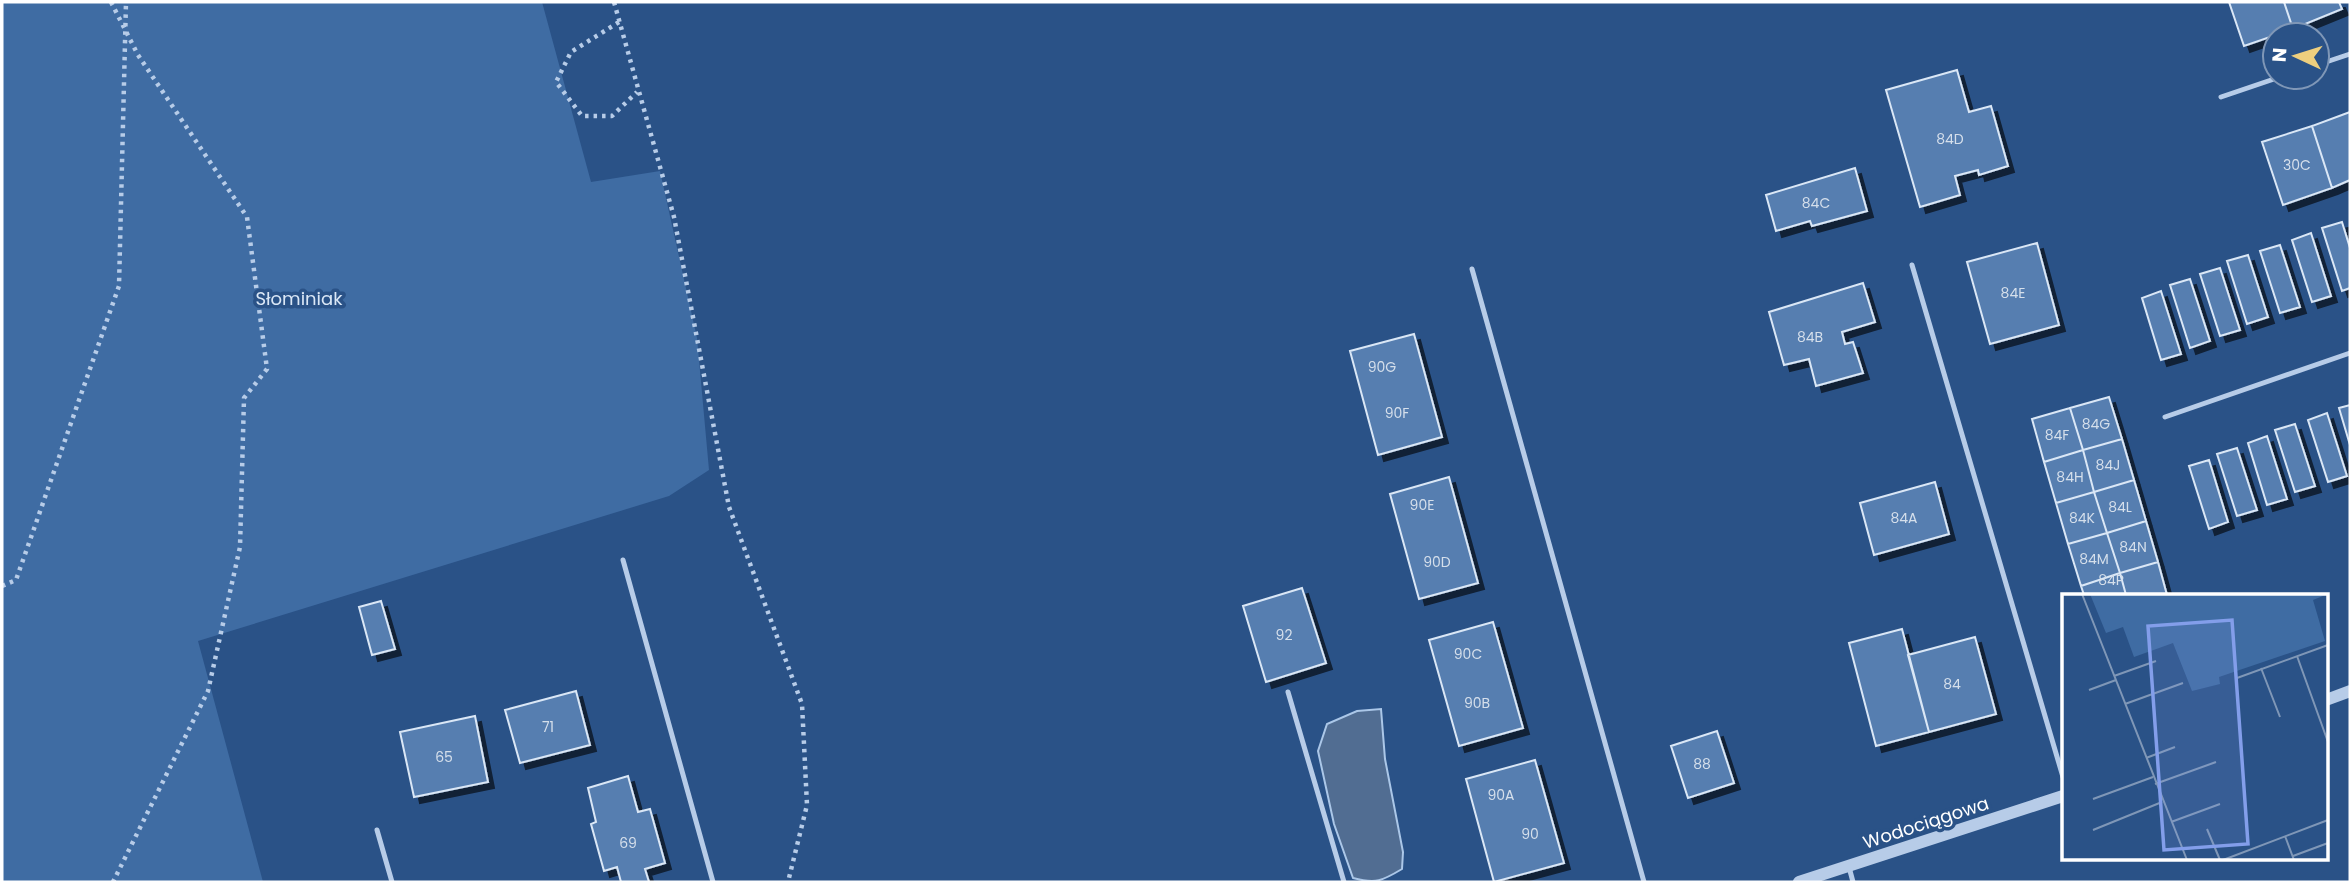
<svg xmlns="http://www.w3.org/2000/svg" width="2352" height="884" font-family="Poppins,sans-serif">
<defs>
<filter id="shadow"><feDropShadow dx="6" dy="6" stdDeviation="0" flood-color="#0009"/></filter>
</defs>
<rect width="100%" height="100%" fill="#2a5287"/>
<path fill="#3f6ca3" d="M2 2H542L591 182 660 171 697 338 709 470 669 496 198 641 263 882H2Z"/>
<path fill="#516d92" stroke="#abc7e8" stroke-width="2" d="M1381 709 1385 759 1403 852 1402 869C1382 881 1376 884 1353 878L1334 824 1318 751 1327 724 1357 711Z"/>
<path fill="#567eb0" stroke="#dae7f6" stroke-width="2" filter="url(#shadow)" d="M2229 2H2284L2293 29 2244 46Z
M2284 2H2339L2342 9 2293 29Z
M1957 70 1969 112 1991 106 2008 166 1979 175 1978 170 1955 176 1960 195 1920 207 1886 90Z
M2350 112V180L2332 188 2312 126Z
M2312 126 2332 188 2283 205 2262 142Z
M1855 168 1867 211 1812 226 1810 221 1776 231 1766 195Z
M2342 222 2350 248V288L2342 291 2322 228Z
M2311 233 2331 296 2312 302 2292 240Z
M2037 243 2059 325 1990 344 1967 262Z
M2280 245 2300 307 2280 313 2260 251Z
M2248 255 2268 317 2247 324 2227 261Z
M2220 268 2240 330 2220 336 2200 274Z
M2190 279 2210 341 2190 348 2170 285Z
M1863 283 1875 322 1842 332 1845 344 1853 342 1863 373 1816 386 1809 359 1784 365 1769 312Z
M2161 291 2181 354 2161 360 2142 298Z
M1414 334 1442 437 1378 455 1350 351Z
M2109 397 2122 439 2083 450 2070 408Z
M2350 405V445L2339 408Z
M2070 408 2083 450 2044 462 2032 419Z
M2327 413 2347 476 2328 482 2308 420Z
M2295 424 2315 486 2295 492 2275 430Z
M2267 436 2287 499 2267 505 2248 443Z
M2122 439 2134 480 2094 492 2083 450Z
M2237 448 2257 510 2237 516 2217 454Z
M2083 450 2094 492 2056 503 2044 462Z
M2209 460 2228 522 2209 529 2189 466Z
M1449 477 1478 583 1419 599 1390 494Z
M2134 480 2146 521 2107 533 2094 492Z
M1935 482 1949 534 1874 555 1860 503Z
M2094 492 2107 533 2068 544 2056 503Z
M2146 521 2158 562 2120 573 2107 533Z
M2107 533 2120 573 2081 586 2068 544Z
M2158 562 2167 595H2126L2120 573Z
M2120 573 2126 595H2084L2081 586Z
M1302 588 1326 663 1266 682 1243 606Z
M381 601 395 649 372 655 359 607Z
M1493 622 1523 728 1459 746 1429 640Z
M1902 629 1929 732 1876 746 1849 643Z
M1975 637 1996 714 1929 732 1908 655Z
M576 691 590 745 520 763 505 710Z
M475 716 488 782 414 797 400 732Z
M1717 731 1734 783 1688 798 1671 746Z
M1535 760 1564 863 1494 882 1466 779Z
M628 776 638 812 650 809 665 863 645 869 649 882H621L617 867 604 871 591 824 596 822 588 788Z"/>
<g fill="none" stroke-linecap="round" stroke-linejoin="round">
<path stroke="#b7cce8" stroke-width="4.5" stroke-dasharray="3.5 5" stroke-linecap="butt" d="M111 2 138 55 247 217 267 369 244 398 240 547 208 691 113 882
M614 2 674 217 729 507 802 704 807 805 788 882
M619 22 571 52 556 82 582 116H612L637 92
M2 586 16 580 119 286 126 2"/>
<path stroke="#b7cce8" stroke-width="5" d="M2317 65 2350 54
M2221 97 2280 77
M1912 265 2063 777
M1472 269 1644 882
M2165 417 2350 353
M623 560 713 882
M1288 692 1344 882
M377 830 392 882
M1849 867 1853 882"/>
<path stroke="#b7cce8" stroke-width="12" d="M2326 700 2350 691
M1799 882 2063 796"/>
</g>
<g text-anchor="middle" stroke-width="7" stroke-linejoin="round" paint-order="stroke">
<g font-size="14" fill="#d5dfeb">
<text x="1950" y="144">84D</text>
<text x="2297" y="170">30C</text>
<text x="1816" y="208">84C</text>
<text x="2013" y="298">84E</text>
<text x="1810" y="342">84B</text>
<text x="1382" y="372">90G</text>
<text x="1397" y="418">90F</text>
<text x="2096" y="429">84G</text>
<text x="2057" y="440">84F</text>
<text x="2108" y="470">84J</text>
<text x="2070" y="482">84H</text>
<text x="1422" y="510">90E</text>
<text x="2120" y="512">84L</text>
<text x="1904" y="523">84A</text>
<text x="2082" y="523">84K</text>
<text x="2133" y="552">84N</text>
<text x="2094" y="564">84M</text>
<text x="1437" y="567">90D</text>
<text x="2111" y="585">84P</text>
<text x="1284" y="640">92</text>
<text x="1468" y="659">90C</text>
<text x="1952" y="689">84</text>
<text x="1477" y="708">90B</text>
<text x="548" y="732">71</text>
<text x="444" y="762">65</text>
<text x="1702" y="769">88</text>
<text x="1501" y="800">90A</text>
<text x="1530" y="839">90</text>
<text x="628" y="848">69</text>
</g>
<g font-size="18" fill="#dae7f6" stroke="#2a5287">
<text x="299" y="305">Słominiak</text>
</g>
<g font-size="18" fill="#fff" stroke="#2a5287">
<text transform="translate(1926 823) rotate(-18)" y="6">Wodociągowa</text>
</g>
</g>
<g transform="translate(2062 594)">
<rect width="266" height="266" fill="#2a5287"/>
<path d="M28 0H266L251 6 263 47 157 83 158 90 130 97 111 49 72 63 61 33 44 39Z" fill="#3f6ca3"/>
<path fill="none" stroke="#7f97b7" stroke-width="2" d="M20 0 125 266M235 62 266 148M199 74 218 123M52 82 94 67M175 84 266 51M27 96 54 86M63 110 121 89M84 164 113 153M93 190 154 168M31 205 91 183M109 228 158 210M145 235 158 266M31 236 100 208M223 242 232 266M231 262 266 249M161 266 266 226"/>
<path fill="#839eea" fill-opacity="0.15" stroke="#839eea" stroke-width="3.5" d="M170 26 186 250 102 256 86 32Z"/>
<rect width="266" height="266" fill="none" stroke="#fff" stroke-width="3.5"/>
</g>
<rect width="2352" height="884" fill="none" stroke="#ffffff" stroke-width="7"/>
<g transform="translate(2296 56) rotate(274)"><circle r="33" fill="#2a5287" stroke="#7f97b7" stroke-width="2"/>
<path d="M0-5L12 26L0 18L-12 26Z" fill="#eecf7e"/>
<text y="-10" font-size="19" font-weight="bold" text-anchor="middle" fill="#ffffff">N</text>
</g>
</svg>
